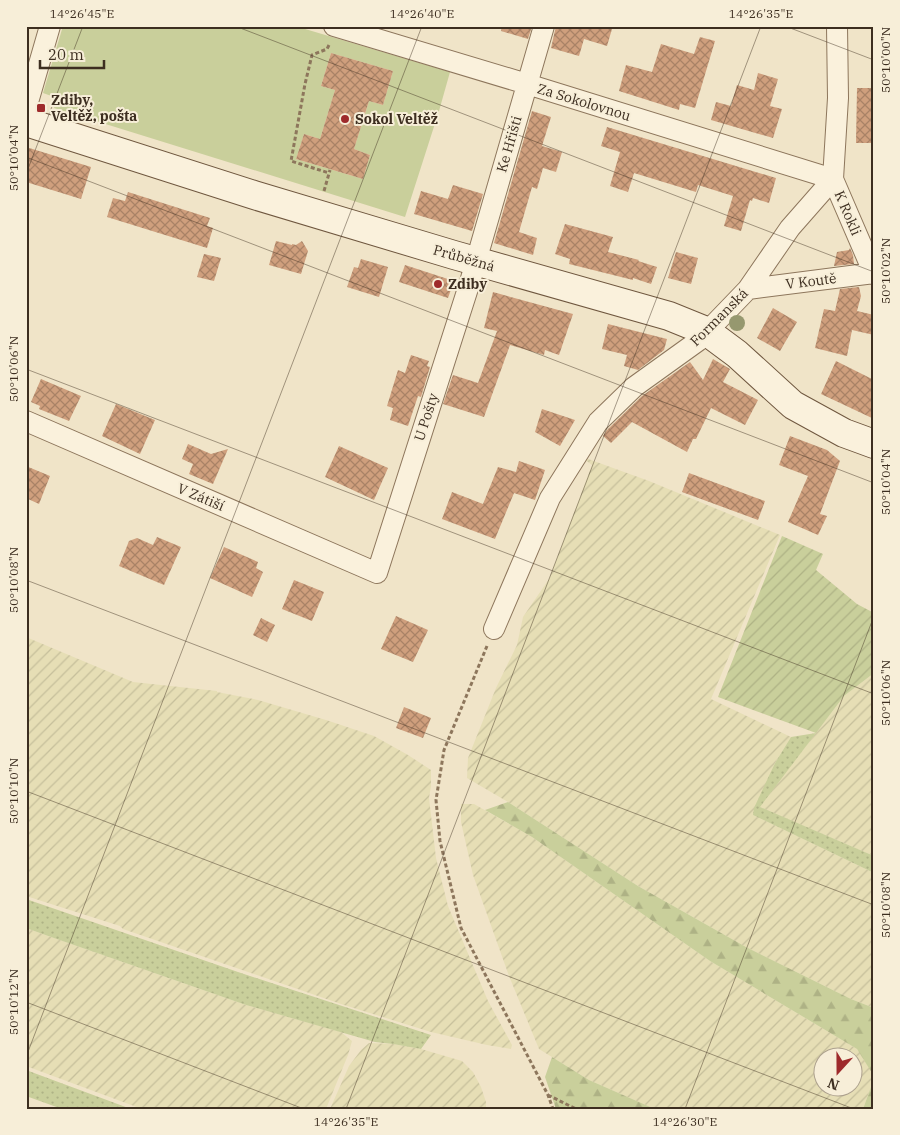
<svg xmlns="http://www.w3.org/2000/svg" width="900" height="1135" font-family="'IBM Plex Serif',serif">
<defs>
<pattern id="farmland-furrows" width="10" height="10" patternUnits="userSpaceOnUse" patternTransform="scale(1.25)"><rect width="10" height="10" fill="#e6deb5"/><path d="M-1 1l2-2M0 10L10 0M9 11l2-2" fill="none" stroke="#c6bf9b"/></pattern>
<pattern id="grass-dots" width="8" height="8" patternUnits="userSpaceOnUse" patternTransform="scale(1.25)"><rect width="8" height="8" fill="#c9cf9b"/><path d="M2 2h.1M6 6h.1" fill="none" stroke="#aeb285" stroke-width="1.8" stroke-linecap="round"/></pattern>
<pattern id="forest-firs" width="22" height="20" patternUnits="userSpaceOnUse" patternTransform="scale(1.25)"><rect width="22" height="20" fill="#c9cf9b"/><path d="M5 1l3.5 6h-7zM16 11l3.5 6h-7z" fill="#aeb285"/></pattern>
<pattern id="garden-furrows" width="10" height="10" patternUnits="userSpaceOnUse" patternTransform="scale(1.25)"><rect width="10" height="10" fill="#c9cf9b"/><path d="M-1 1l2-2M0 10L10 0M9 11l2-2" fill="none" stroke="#aeb285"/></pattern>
<pattern id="building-cross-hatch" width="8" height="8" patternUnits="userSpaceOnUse" patternTransform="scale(1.25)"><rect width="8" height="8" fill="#cf9f7d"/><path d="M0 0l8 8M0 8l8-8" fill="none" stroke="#a98266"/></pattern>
</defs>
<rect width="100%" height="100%" fill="#f0e4c8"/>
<path fill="url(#farmland-furrows)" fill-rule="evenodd" d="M580 456 649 481 780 535 711 699 791 737 775 763 753 815 874 873V1008L851 999 746 947 638 886 508 802 467 778 468 758 496 688 517 645 523 617 549 579 592 465Z
M26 637 133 682 217 691V692L258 700 326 720 374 736 408 755 431 770V786L429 798 436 858 448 906 488 1001 512 1045 511 1049 487 1045 431 1032 344 1005 123 929 120 926 26 896Z
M874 673V856L759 807 844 696Z
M461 804H474L532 837 710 961 857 1049 872 1072V1084L863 1109H655L589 1080 539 1049 509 976 473 875 461 822ZM822 1058H852V1088H822Z
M26 928 51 937 246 1005 341 1032 352 1041 348 1055 326 1109H142L26 1066Z
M369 1043 393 1044 421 1049 462 1061 473 1072 481 1087 486 1102V1109H330L349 1066 361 1050Z"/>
<path fill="url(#grass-dots)" d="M816 733 760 807 874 856V873L753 815 754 808 775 763 791 737Z
M26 899 238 972 431 1035 421 1049 393 1044 375 1042 246 1005 51 937 26 928Z
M26 1070 131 1109H62L26 1096Z"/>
<path fill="url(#forest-firs)" d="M508 802 638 886 746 947 851 999 874 1008V1109H863L872 1084V1073L857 1049 710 961 532 837 485 810Z
M552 1057 589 1080 655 1109H556L545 1077Z"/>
<path fill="#c9cf9b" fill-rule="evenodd" d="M63 26H295L450 72 439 111 405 217 54 108 57 98 43 93ZM331 53 393 71 383 105 369 101 354 149 370 155 363 179 296 159 304 134 320 139 335 90 321 86Z"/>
<path fill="url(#garden-furrows)" d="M782 536 823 554 816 570 857 604 874 613V673L844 696 816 733 718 697Z"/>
<path fill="url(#building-cross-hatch)" d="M502 26H532L528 39 501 31Z
M556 26H611V29H612L607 46 584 39 579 56 551 48Z
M700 37 715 41 695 108 680 104 679 110 619 91 626 65 652 72 661 44 694 54Z
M331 53 393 71 383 105 369 101 354 149 370 155 363 179 296 159 304 134 320 139 335 90 321 86Z
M758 73 778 79 770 106 782 109 773 138 711 120 716 102 731 106 737 85 754 90Z
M857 88H874V143H856Z
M532 111 551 117 542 146 562 152 556 172 543 168 537 189 532 187 519 232 537 238 533 255 494 243Z
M607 127 776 178 769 203 753 198 752 201 750 200 741 231 724 226 733 196 698 185 696 192 634 173 628 192 610 186 620 152 601 146Z
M26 147 91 167 81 199 26 182Z
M453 185 483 194 472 231 414 214 421 191 448 199Z
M128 192 210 218 207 226 213 228 207 248 107 217 113 198 125 201Z
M565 224 613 237 608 252 639 260 638 261 657 267 651 284 633 278V280L569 264 570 259 555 254Z
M276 241 292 245V244L296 245 302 241 308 251 301 274 269 265Z
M850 248 853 255 854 264 834 266 837 252 849 250Z
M676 252 698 258 691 284 668 278Z
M204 254 221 258 214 281 197 277Z
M361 259 388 267 379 297 347 287 354 267 358 268Z
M405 265 454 281 448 298 399 282Z
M859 287 861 296 857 311 874 315V335L852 330 847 356 815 348 824 309 835 311 840 289Z
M493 292 573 314 559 355 545 350 544 355 510 345 484 417 443 404 453 375 478 383 497 331 484 328Z
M773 308 797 322 780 351 757 338Z
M608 324 667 339 664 350 638 370 624 366 627 355 602 349Z
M411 355 429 361 427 366 430 367 421 397 418 396 408 426 390 420 393 408 387 406 398 370 405 373Z
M713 359 730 369 723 382 758 400 745 425 711 408 696 439H693L687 452 632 422 611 443 603 436 607 430 642 396 690 362 703 380Z
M836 361 874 380V419L821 394Z
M41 379 81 396 69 421 39 409 40 406 31 402Z
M116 404 155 420 140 454 102 436Z
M542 409 575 420 560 446 535 432Z
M790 436 827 450 840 461 820 514 827 516 818 535 788 522 808 476 779 465Z
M188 444 211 454 228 449 213 484 189 474 193 464 182 459Z
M339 446 388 468 374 500 325 477Z
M519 461 545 470 535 500 514 493 495 539 442 519 452 492 483 504 498 467 516 472Z
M26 466 50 476 39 504 26 498Z
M689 473 765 501 758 520 682 492Z
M157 537 181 547 164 585 119 566 129 541 137 538 153 545Z
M224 547 258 562 256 568 263 572 252 597 210 578Z
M294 580 324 592 312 621 282 609Z
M396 616 428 630 413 662 381 649Z
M261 618 275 625 267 642 253 635Z
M404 707 431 718 423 738 396 728Z"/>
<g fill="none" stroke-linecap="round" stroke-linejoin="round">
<defs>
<path id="street" d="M334 26 527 84 833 179 874 274
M26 109 50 26
M748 289 874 273
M26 421 377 573 470 282 544 26
M494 629 550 498 598 422 634 387 698 341 748 289 790 228 833 179 838 98 837 26"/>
<path id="secondary" d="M26 122 254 195 454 255 669 316 706 331 737 354 793 405 844 433 874 444"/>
</defs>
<use href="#street" stroke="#8d765c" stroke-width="22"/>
<use href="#secondary" stroke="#6f573f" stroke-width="30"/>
<path stroke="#8d765c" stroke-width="3" stroke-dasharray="4 2.5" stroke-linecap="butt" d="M329 45 327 49 312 55 305 84 291 161 329 173
M324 191 330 170
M487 646 444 750 436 800 440 841 461 928 548 1095 553 1109
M548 1095 576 1109"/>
<use href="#street" stroke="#faf1dc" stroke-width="20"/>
<use href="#secondary" stroke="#faf1dc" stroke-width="28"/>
</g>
<circle fill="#96986f" cx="737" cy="323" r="8"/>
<path fill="none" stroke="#3d2e20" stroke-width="1" stroke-opacity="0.45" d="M235 26 874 272M785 26 874 60M26 157 874 483M26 174 83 26M26 369 874 694M26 580 874 905M26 791 854 1109M26 1002 304 1109M26 1057 422 26M346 1109 761 26M685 1109 874 616"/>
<g fill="#9e2a2b" stroke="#f7eed8" stroke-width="2">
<rect x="36" y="103" width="10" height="10" rx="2.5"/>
<circle cx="345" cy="119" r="5"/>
<circle cx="438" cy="284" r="5"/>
</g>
<g text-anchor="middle" stroke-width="4" stroke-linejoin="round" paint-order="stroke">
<g font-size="14" font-weight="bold" fill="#3d2e20" stroke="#f7eed8" text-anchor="start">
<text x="51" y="105">Zdiby,<tspan x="51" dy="16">Veltěž, pošta</tspan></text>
<text x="355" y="124">Sokol Veltěž</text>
<text x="448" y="289">Zdiby</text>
</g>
<g font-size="14" fill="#3d2e20" stroke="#f7eed8">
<text transform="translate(584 102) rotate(17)" y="5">Za Sokolovnou</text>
<text transform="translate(509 144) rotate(-74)" y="5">Ke Hřišti</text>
<text transform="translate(848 213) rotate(67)" y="5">K Rokli</text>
<text transform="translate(464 258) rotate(16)" y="5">Průběžná</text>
<text transform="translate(811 281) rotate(-7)" y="5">V Koutě</text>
<text transform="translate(719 317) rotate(-45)" y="5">Formanská</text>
<text transform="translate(426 417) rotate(-72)" y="5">U Pošty</text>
<text transform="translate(201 497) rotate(23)" y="5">V Zátiší</text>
</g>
</g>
<rect width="900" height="1135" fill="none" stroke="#f7eed8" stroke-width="55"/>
<g transform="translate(838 1072) rotate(201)"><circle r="24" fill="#f7eed8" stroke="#ada18e"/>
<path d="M0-4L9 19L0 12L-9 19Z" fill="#9e2a2b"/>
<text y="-8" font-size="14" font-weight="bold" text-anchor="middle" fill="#3d2e20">N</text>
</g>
<path d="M40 60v8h64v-8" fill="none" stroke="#3d2e20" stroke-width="2.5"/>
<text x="48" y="60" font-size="15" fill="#3d2e20" stroke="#f7eed8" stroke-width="4" paint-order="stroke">20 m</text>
<rect x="28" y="28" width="844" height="1080" fill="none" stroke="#3d2e20" stroke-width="2"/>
<g font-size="12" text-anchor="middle" fill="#3d2e20">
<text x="82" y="18">14°26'45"E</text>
<text x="422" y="18">14°26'40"E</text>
<text x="761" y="18">14°26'35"E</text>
<text transform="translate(886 60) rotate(-90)" y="4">50°10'00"N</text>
<text transform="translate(14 158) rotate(-90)" y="4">50°10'04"N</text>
<text transform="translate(886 271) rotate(-90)" y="4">50°10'02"N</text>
<text transform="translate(14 369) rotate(-90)" y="4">50°10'06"N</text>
<text transform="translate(886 482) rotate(-90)" y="4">50°10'04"N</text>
<text transform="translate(14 580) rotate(-90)" y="4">50°10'08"N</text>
<text transform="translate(886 693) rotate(-90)" y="4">50°10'06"N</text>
<text transform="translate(14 791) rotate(-90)" y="4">50°10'10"N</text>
<text transform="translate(886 905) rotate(-90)" y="4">50°10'08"N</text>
<text transform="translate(14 1002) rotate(-90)" y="4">50°10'12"N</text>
<text x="346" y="1126">14°26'35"E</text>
<text x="685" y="1126">14°26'30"E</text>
</g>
</svg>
